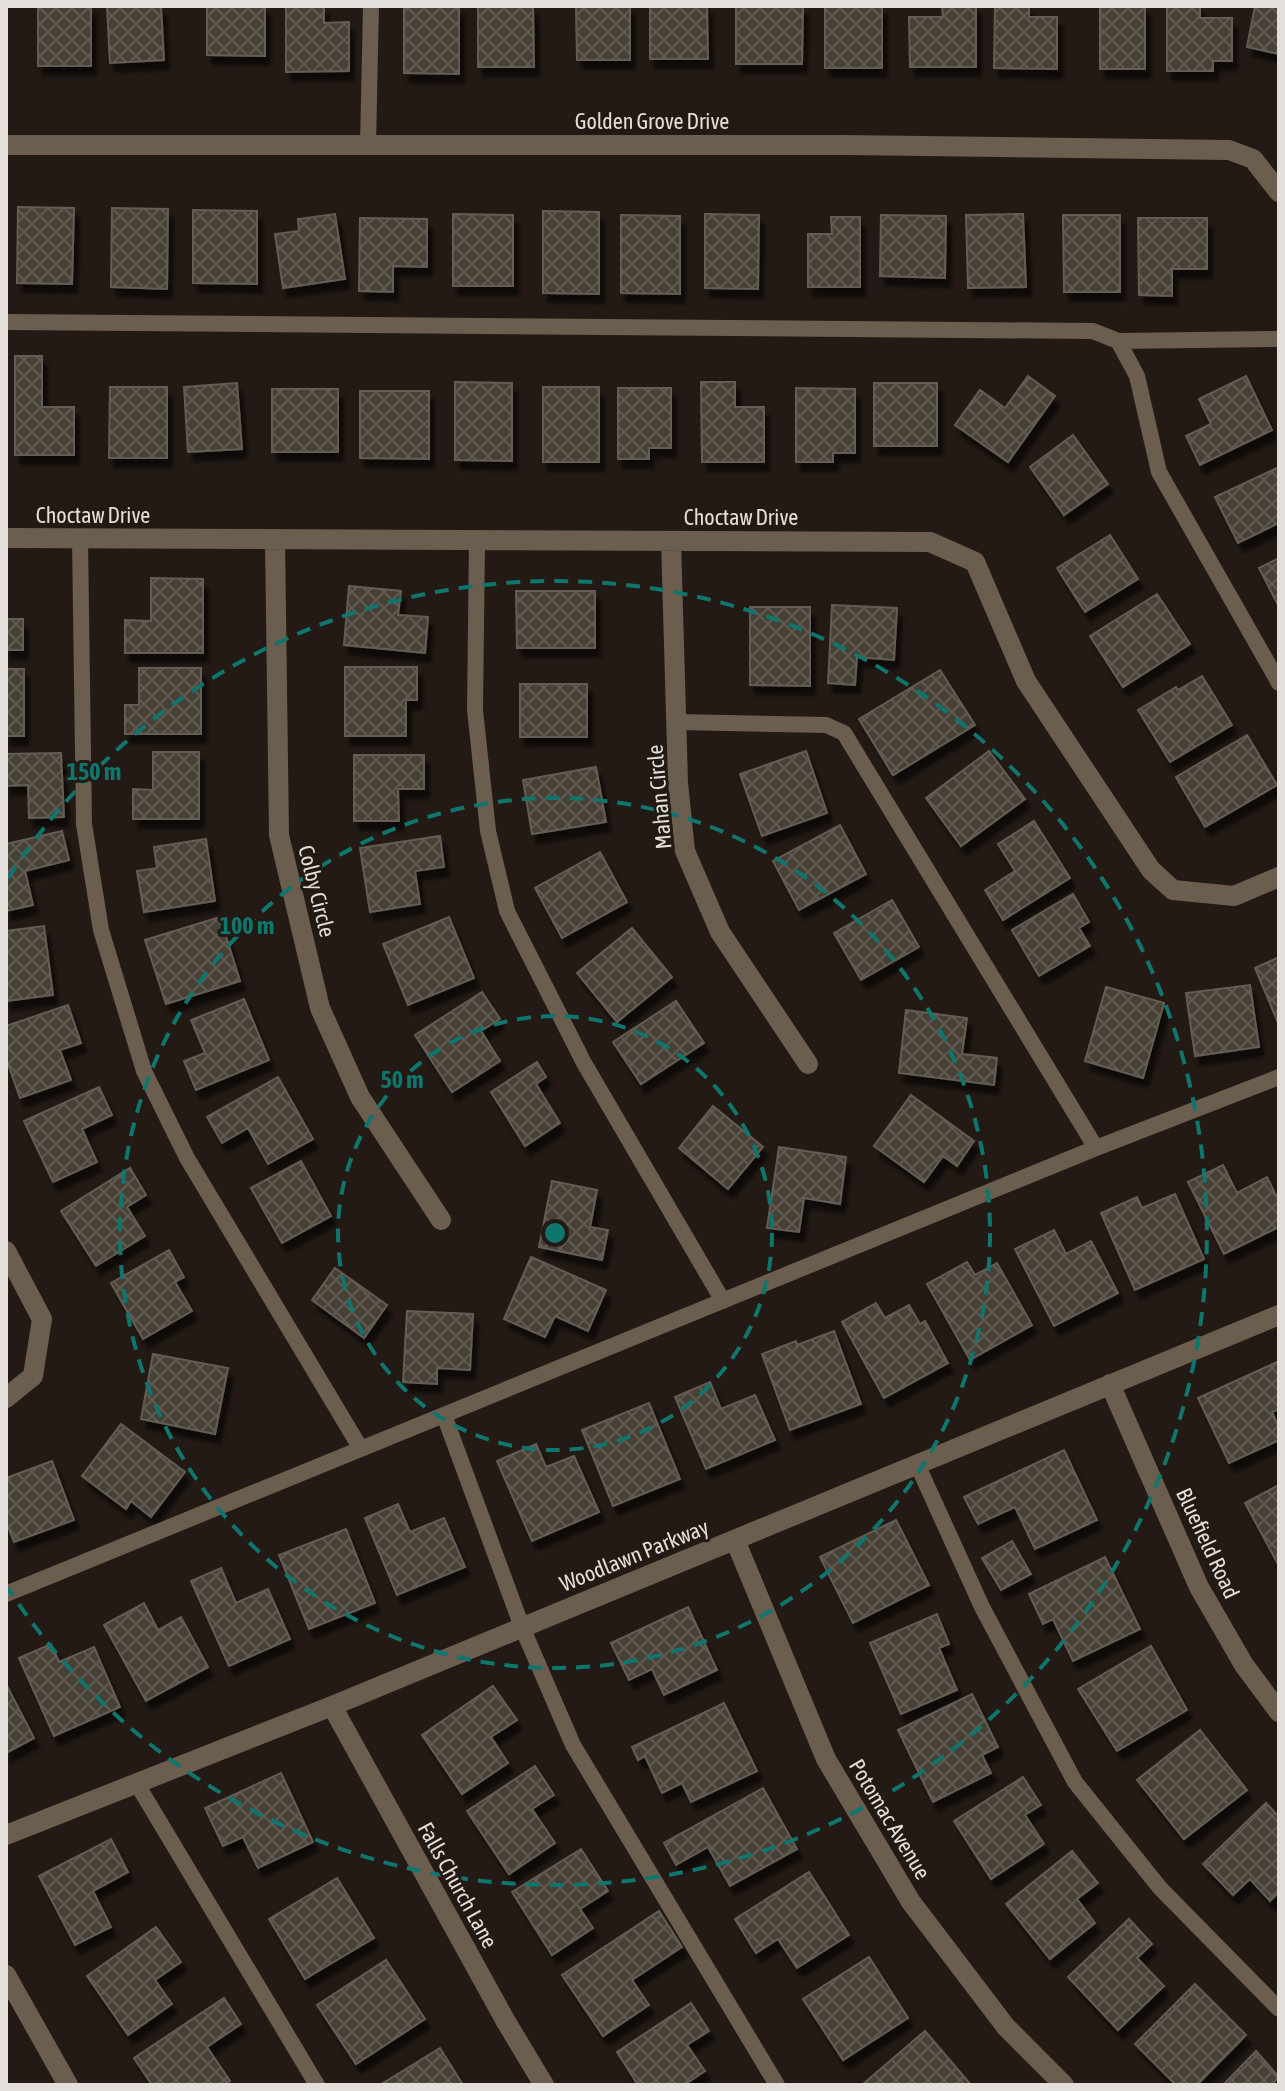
<svg xmlns="http://www.w3.org/2000/svg" width="1285" height="2091" font-family="'Asap Condensed',sans-serif">
<defs>
<pattern id="building-cross-hatch" width="8" height="8" patternUnits="userSpaceOnUse" patternTransform="scale(2)"><rect width="8" height="8" fill="#463f36"/><path d="M0 0l8 8M0 8l8-8" fill="none" stroke="#615a52"/></pattern>
<filter id="shadow"><feDropShadow dx="5" dy="9" stdDeviation="2" flood-color="#0009"/></filter>
</defs>
<rect width="100%" height="100%" fill="#231a15"/>
<path fill="url(#building-cross-hatch)" stroke="#645d54" stroke-width="2" filter="url(#shadow)" d="M38 6H91V66H38Z
M107 6H161L164 60 110 63Z
M207 6H265V56L207 55Z
M286 6H324V23L349 22V71L286 72Z
M404 6H459V74L404 73Z
M478 6H533L534 67H478Z
M576 6H630V60H577Z
M650 6H707L708 59H650Z
M736 6H803L802 64H736Z
M825 6H882V68H825Z
M942 6H976V67H910L909 17H943Z
M995 6H1029V17H1057V69L994 68Z
M1100 6H1145V69H1100Z
M1167 6H1200V18H1232V61H1213V71H1167Z
M1255 6H1279V54L1247 47Z
M18 207 74 208 72 284 17 283Z
M112 208 168 209 167 289 111 287Z
M193 210 257 211V284L193 283Z
M543 211 599 212V294L543 293Z
M335 214 345 279 283 288 275 234 299 231 298 219Z
M453 214 513 215V286H453Z
M705 214 759 215 758 289 705 288Z
M1023 214 1026 287 968 288 966 215Z
M621 215 680 216V294L621 293Z
M881 215 946 216 945 278 880 276Z
M1063 215H1120V292H1064Z
M831 217H860V287H808V234H832Z
M360 218 427 219V267L393 266V292L359 291Z
M1138 218H1207V269H1172V296L1139 295Z
M15 356H42V407H74V455H15Z
M1028 376 1055 396 1008 462 955 425 980 390 1005 408Z
M1246 376 1272 430 1200 465 1186 436 1211 424 1199 399Z
M455 382 512 383V461L455 460Z
M701 382H735V407H764V462H702Z
M237 383 242 449 188 452 184 387Z
M874 383H937V446H874Z
M110 387H167V458H109Z
M543 387H599V462H543Z
M618 388H671V448H649V459H618Z
M796 388 855 389V453H833V462H796Z
M272 389H338V452H272Z
M360 391H429V459L360 458Z
M1073 435 1108 484 1064 515 1030 467Z
M1279 467V523L1238 543 1215 497Z
M1110 535 1138 579 1085 612 1057 568Z
M1279 558V607L1259 568Z
M151 578 203 579V653H125V620L151 621Z
M349 586 401 591 398 615 428 617 425 653 344 645Z
M516 591H595V648H517Z
M1157 594 1190 644 1123 687 1090 636Z
M832 605 897 608 894 660 857 657 855 685 828 683Z
M750 607H810V686L750 685Z
M6 619H23V650H6Z
M345 667H417V700H406V736H345Z
M139 668H201V734H125V705H139Z
M6 669H24V736H6Z
M940 670 975 725 893 775 859 719Z
M1202 676 1232 725 1170 762 1138 710 1176 687 1178 690Z
M520 684H587V737H520Z
M1247 735 1277 785 1205 827 1176 777Z
M806 751 827 813 762 836 740 774Z
M989 751 1025 799 961 846 926 798Z
M153 752H199V819H133V789L153 790Z
M61 753 64 817 29 818 28 785 6 786V754Z
M354 755H424V789H398L399 821H354Z
M596 767 606 822 532 834 523 780Z
M1034 821 1070 878 1003 920 985 890 1015 871 998 844Z
M840 825 866 874 799 910 773 861Z
M62 831 69 860 25 871 33 905 6 911V844Z
M440 836 444 867 415 871 420 904 370 912 360 848Z
M206 839 215 901 144 912 137 871 157 868 154 847Z
M600 852 627 902 562 938 535 888Z
M1073 894 1089 922 1079 928 1090 946 1039 976 1012 930Z
M892 900 919 947 861 980 834 933Z
M220 917 240 981 166 1004 145 940Z
M449 917 474 978 408 1005 383 944Z
M44 926 53 995 6 1001V931Z
M632 928 672 977 617 1022 577 973Z
M1279 957V1025L1255 968Z
M1250 985 1259 1047 1195 1056 1186 993Z
M1106 987 1164 1003 1143 1078 1085 1061Z
M482 992 500 1019 481 1031 500 1061 452 1092 415 1035Z
M244 999 269 1060 196 1090 184 1061 205 1053 191 1020Z
M676 1001 704 1043 641 1084 613 1042Z
M68 1005 81 1043 60 1050 71 1080 20 1098 6 1058V1026Z
M906 1010 967 1018 962 1054 997 1058 994 1085 899 1073Z
M537 1062 546 1077 536 1084 560 1123 525 1146 491 1092Z
M278 1077 313 1139 268 1164 248 1128 222 1143 207 1117Z
M99 1087 112 1115 82 1129 97 1162 53 1182 24 1121Z
M911 1095 974 1141 957 1166 943 1156 924 1182 874 1146Z
M713 1106 763 1147 728 1189 679 1148Z
M779 1147 846 1157 840 1204 804 1198 799 1232 767 1228Z
M301 1161 331 1216 282 1243 251 1188Z
M1223 1165 1237 1193 1267 1177 1279 1201V1227L1224 1254 1188 1182Z
M130 1168 146 1195 127 1207 145 1236 96 1266 61 1211Z
M552 1181 597 1190 590 1227 608 1230 602 1260 539 1247Z
M1175 1194 1204 1259 1135 1290 1101 1213 1137 1197 1142 1208Z
M1054 1230 1066 1254 1091 1241 1118 1293 1054 1326 1015 1249Z
M169 1250 184 1277 175 1282 192 1311 143 1339 111 1283Z
M531 1257 606 1290 588 1331 555 1316 545 1337 504 1319Z
M967 1262 975 1275 997 1263 1032 1325 970 1360 927 1284Z
M335 1268 387 1305 364 1338 312 1300Z
M876 1303 885 1318 909 1305 920 1324 925 1321 948 1363 884 1398 842 1322Z
M407 1311 473 1314 470 1370 437 1368V1384L403 1382Z
M834 1331 861 1404 790 1430 762 1354 796 1341 797 1345Z
M153 1354 228 1368 215 1434 141 1419Z
M1279 1361V1409L1272 1412 1279 1428V1440L1229 1463 1198 1398Z
M710 1382 721 1409 755 1395 775 1440 706 1469 675 1397Z
M649 1403 680 1479 613 1506 582 1430Z
M121 1424 185 1472 151 1517 131 1501 126 1509 82 1476Z
M536 1444 546 1467 574 1456 599 1512 532 1541 497 1461Z
M1064 1450 1097 1520 1035 1549 1015 1507 978 1524 964 1497Z
M52 1461 74 1520 14 1542 6 1521V1478Z
M1279 1485V1566L1245 1503Z
M398 1504 410 1532 444 1518 465 1567 397 1595 365 1518Z
M896 1520 929 1585 853 1623 820 1557Z
M346 1529 375 1603 309 1629 279 1555Z
M1012 1541 1031 1574 1001 1590 982 1558Z
M1105 1557 1140 1629 1073 1661 1053 1619 1043 1624 1029 1594Z
M221 1568 236 1603 268 1589 290 1639 229 1666 191 1581Z
M144 1603 158 1630 181 1617 208 1667 146 1701 104 1625Z
M688 1607 717 1670 664 1695 652 1669 629 1680 611 1643Z
M937 1614 949 1644 939 1648 957 1690 901 1714 870 1643Z
M51 1644 59 1662 94 1647 120 1707 54 1736 19 1658Z
M1151 1646 1187 1710 1117 1751 1078 1689Z
M6 1684 34 1738 6 1753Z
M493 1686 517 1720 491 1737 508 1763 462 1794 422 1735Z
M972 1694 998 1747 982 1755 991 1773 933 1802 898 1730Z
M724 1703 757 1771 691 1802 682 1783 662 1793 645 1756 638 1760 632 1747Z
M1200 1730 1247 1790 1184 1839 1137 1780Z
M535 1766 554 1795 532 1809 555 1843 509 1874 467 1811Z
M281 1773 313 1842 258 1868 243 1837 223 1846 205 1808Z
M1023 1777 1041 1805 1025 1815 1044 1844 991 1879 954 1821Z
M763 1788 797 1849 730 1886 708 1847 676 1865 664 1843Z
M1266 1803 1279 1817V1892L1270 1901 1250 1879 1233 1895 1203 1864Z
M111 1839 128 1872 93 1891 111 1927 75 1945 39 1876Z
M581 1849 608 1891 580 1909 593 1928 552 1955 512 1892Z
M1072 1851 1098 1883 1077 1899 1095 1923 1050 1959 1006 1904Z
M809 1872 849 1935 797 1968 778 1939 756 1953 735 1919Z
M337 1878 374 1938 305 1979 269 1919Z
M659 1911 682 1947 632 1980 649 2005 603 2036 562 1975Z
M1129 1919 1152 1944 1137 1958 1164 1986 1118 2030 1068 1977Z
M156 1927 181 1962 155 1980 172 2004 128 2035 87 1976Z
M869 1957 908 2018 843 2060 803 1999Z
M386 1960 425 2019 356 2064 317 2005Z
M1195 1984 1246 2035 1197 2085H1176L1135 2044Z
M224 1998 241 2024 207 2047 230 2081 224 2085H152L134 2058Z
M691 2003 709 2031 687 2045 705 2071 684 2085H638L617 2052Z
M925 2031 971 2085H864L863 2084Z
M440 2048 463 2085H380Z
M1256 2051 1279 2077 1271 2085H1223Z"/>
<g fill="none" stroke-linecap="round" stroke-linejoin="round">
<path stroke="#6b5e4e" stroke-width="16" d="M368 145 371 6
M6 322 1093 331 1118 341 1137 376 1159 472 1279 683
M1118 341 1279 339
M80 539 84 824 101 930 144 1071 187 1158 361 1449
M477 540 475 710 488 831 507 911 584 1063 723 1301
M677 722 826 725 844 733 1096 1148
M444 1415 522 1627 573 1745 777 2085
M917 1464 982 1607 1075 1782 1160 1888 1279 2009
M6 1594 1096 1148 1279 1077
M137 1784 317 2085"/>
<path stroke="#6b5e4e" stroke-width="20" d="M6 145H846L1229 150 1253 159 1279 192
M6 538 930 542 975 562 1026 681 1151 870 1173 890 1234 896 1279 877
M275 539 279 835 320 1008 360 1097 441 1220
M671 541 678 783 685 851 720 932 808 1064
M6 1251 42 1319 33 1376 6 1398
M1110 1384 1199 1587 1244 1665 1279 1712
M735 1540 826 1759 911 1902 1006 2027 1064 2085
M332 1706 505 2020 544 2085
M6 1835 332 1706 1279 1315
M6 1975 68 2085"/>
</g>
<g fill="none" stroke="#0f766e" stroke-width="4" stroke-dasharray="14 10">
<circle cx="555" cy="1233" r="217"/>
<circle cx="555" cy="1233" r="435"/>
<path d="M8 878A652 652 0 1 1 8 1588"/>
</g>
<g text-anchor="middle" stroke-width="6" stroke-linejoin="round" paint-order="stroke">
<g font-size="22" fill="#e5dfdb" stroke="#231a15">
<text x="652" y="129">Golden Grove Drive</text>
<text x="93" y="523">Choctaw Drive</text>
<text x="741" y="525">Choctaw Drive</text>
<text transform="translate(659 797) rotate(-95)" y="8">Mahan Circle</text>
<text transform="translate(317 891) rotate(76)" y="8">Colby Circle</text>
<text transform="translate(1208 1543) rotate(65)" y="8">Bluefield Road</text>
<text transform="translate(634 1555) rotate(-22)" y="8">Woodlawn Parkway</text>
<text transform="translate(890 1819) rotate(59)" y="8">Potomac Avenue</text>
<text transform="translate(458 1885) rotate(61)" y="8">Falls Church Lane</text>
</g>
</g>
<circle cx="555" cy="1233" r="12" fill="#0f766e" stroke="#231a15" stroke-width="4"/>
<g font-size="24" text-anchor="middle" font-weight="bold" fill="#0f766e" stroke="#231a15" stroke-width="6" stroke-linejoin="round" paint-order="stroke">
<text x="94" y="780">150 m</text>
<text x="247" y="934">100 m</text>
<text x="402" y="1088">50 m</text>
</g>
<rect width="1285" height="2091" fill="none" stroke="#e5dfdb" stroke-width="16"/>
</svg>
